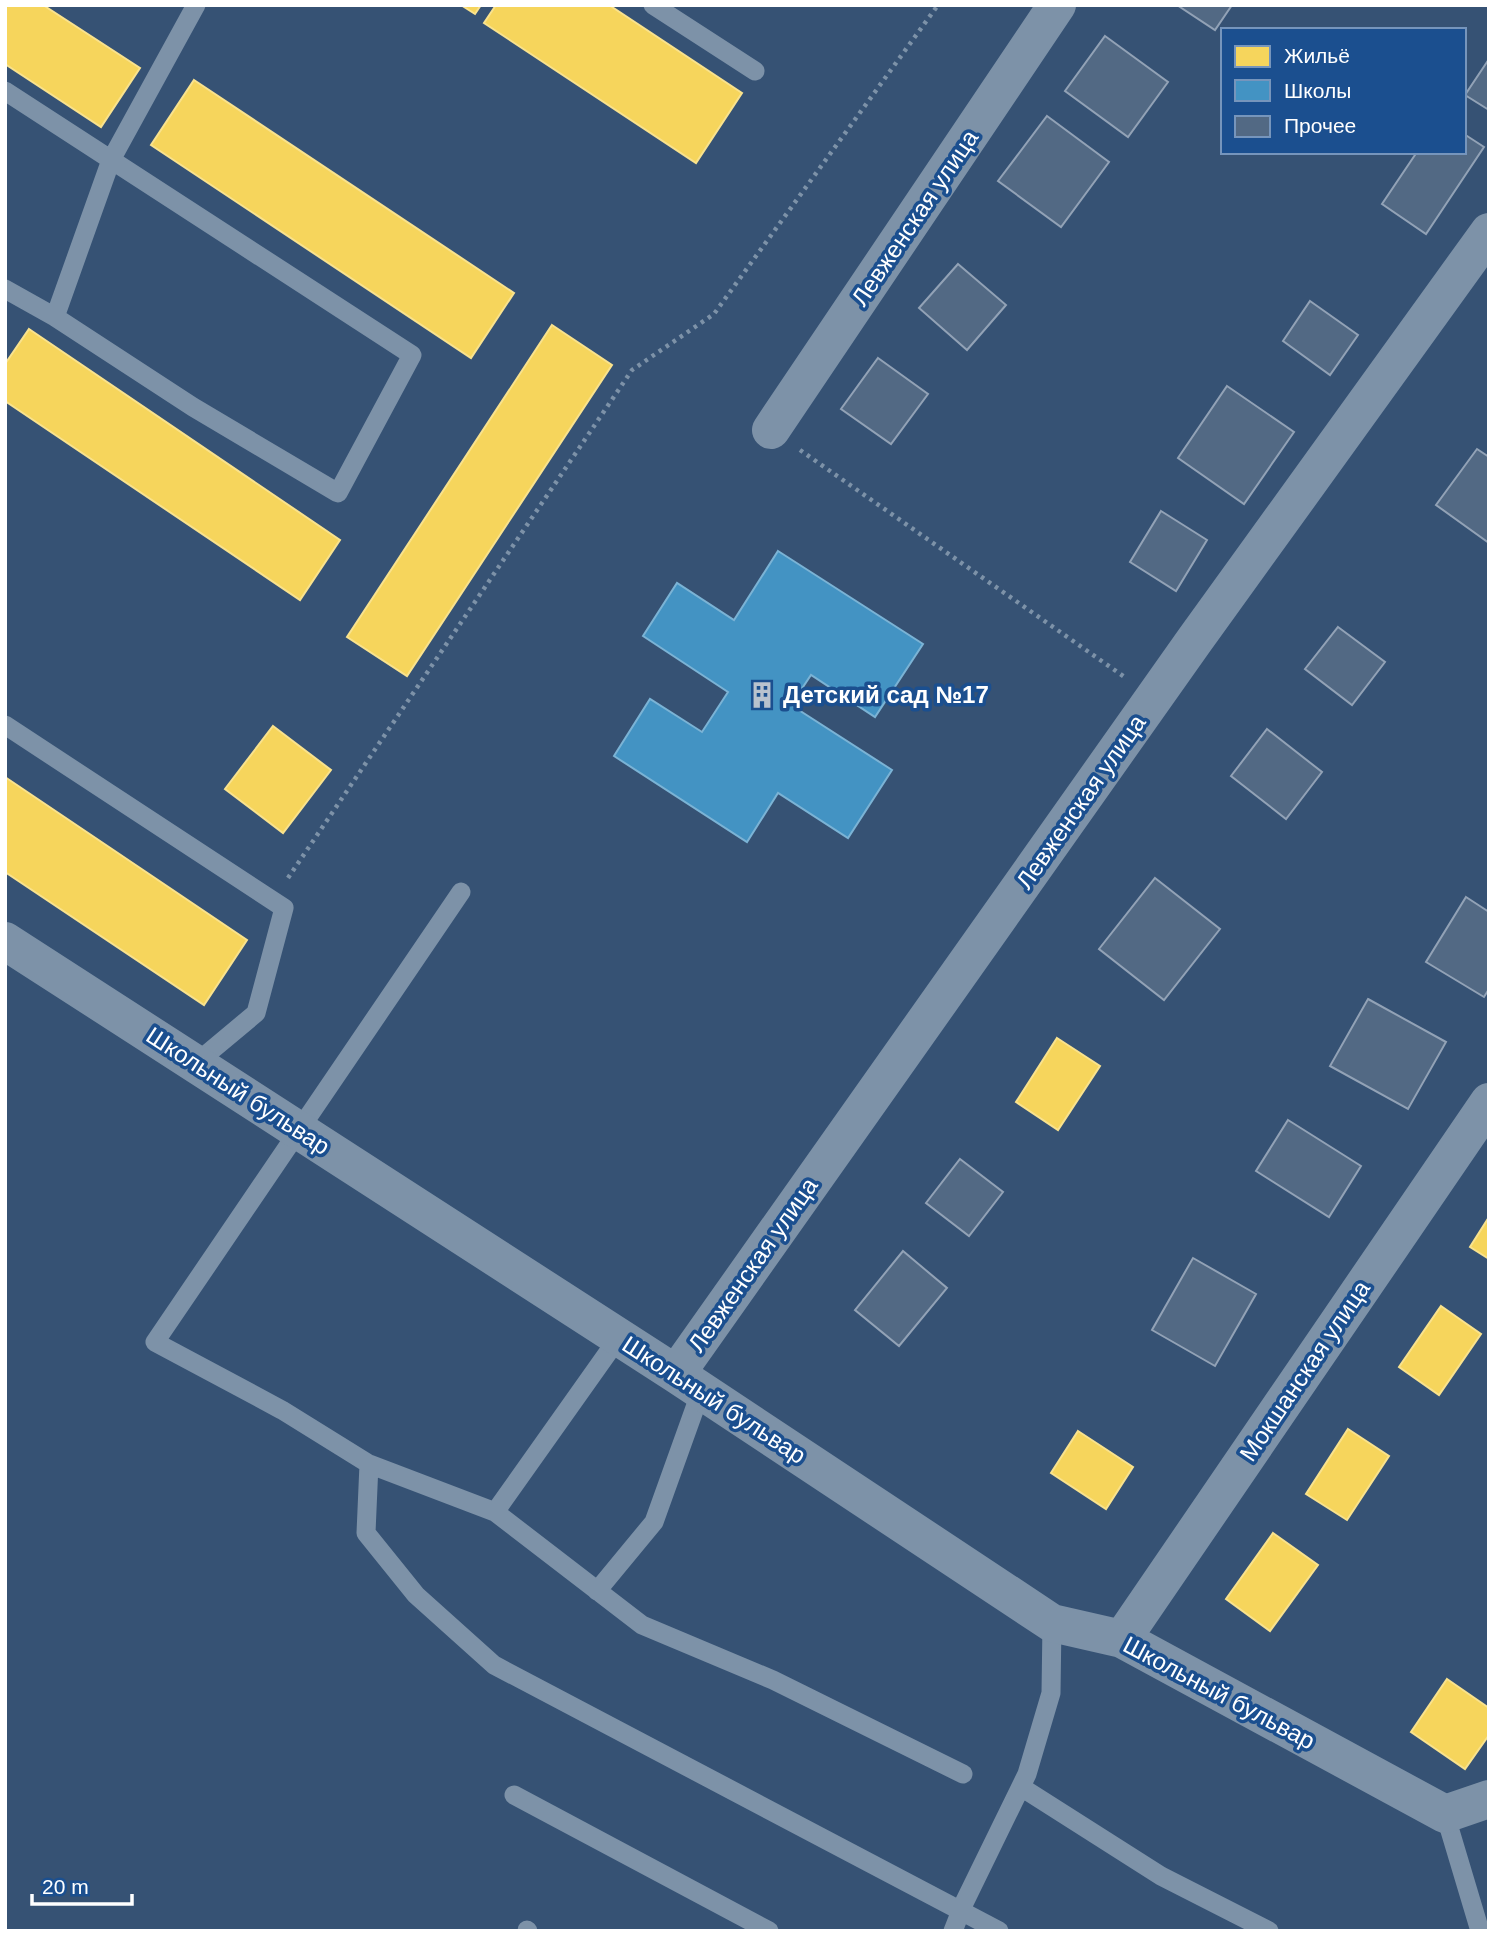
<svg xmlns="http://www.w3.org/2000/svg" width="1494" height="1936" font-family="Helvetica,sans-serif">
<rect width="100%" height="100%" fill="#365274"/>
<path fill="#f6d55c" stroke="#f9e28d" stroke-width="2" d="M5 5H43L140 68 101 127 5 64Z
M461 5H481L475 14Z
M496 5H609L742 93 696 163 484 23Z
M194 80 514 293 471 358 151 145Z
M552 325 612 365 407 676 347 637Z
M29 329 340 540 300 600 5 401V364Z
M273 726 331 770 283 833 225 789Z
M5 777 247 940 204 1005 5 872Z
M1057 1038 1100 1066 1058 1130 1016 1102Z
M1489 1217V1259L1470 1247Z
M1441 1306 1481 1334 1439 1395 1399 1367Z
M1348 1429 1389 1456 1347 1520 1306 1494Z
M1078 1431 1133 1467 1106 1509 1051 1473Z
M1273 1533 1318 1565 1270 1631 1226 1599Z
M1447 1679 1489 1708V1735L1465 1769 1411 1732Z"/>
<path fill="#4393c3" stroke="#7bb3d5" stroke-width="2" d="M778 551 923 644 875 717 811 675 791 705 892 770 848 838 778 793 747 842 614 756 650 699 702 732 728 692 643 636 677 583 734 620Z"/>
<path fill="#526984" stroke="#92a2b6" stroke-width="2" d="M1177 5H1232L1215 30Z
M1105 36 1168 82 1128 137 1065 91Z
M1489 59V110L1465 95Z
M1047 116 1109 162 1061 227 998 181Z
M1464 134 1484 147 1426 234 1382 204 1417 152H1464Z
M958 264 1006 305 967 350 919 308Z
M1310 301 1358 335 1330 375 1283 341Z
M878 358 928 394 891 444 841 409Z
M1227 386 1294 432 1244 504 1178 458Z
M1477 449 1489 457V543L1436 505Z
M1161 511 1207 540 1176 591 1130 562Z
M1338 627 1385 662 1352 705 1305 669Z
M1267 729 1322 772 1286 819 1231 776Z
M1155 878 1220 929 1164 1000 1099 949Z
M1466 897 1489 912V989L1484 997 1426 962Z
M1368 999 1446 1042 1408 1109 1330 1066Z
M1288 1120 1361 1166 1329 1217 1256 1171Z
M960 1159 1003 1192 969 1236 926 1203Z
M903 1251 947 1288 899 1346 855 1310Z
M1193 1258 1256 1294 1215 1366 1152 1330Z"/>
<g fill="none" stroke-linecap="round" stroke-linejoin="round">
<path stroke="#7d92a8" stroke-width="4.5" stroke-dasharray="3.5 5" stroke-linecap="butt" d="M800 450 1126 678
M288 878 632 370 714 314 938 5"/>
<path stroke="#7d92a8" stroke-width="19" d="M653 5 755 71
M5 91 412 355 338 493 193 407 55 317 111 160 196 5
M5 289 55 317
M5 725 284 908 256 1013 195 1064
M369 1464 282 1410 155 1342 461 892
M495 1512 619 1337
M597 1591 654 1522 701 1391
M963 1774 773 1680 642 1625 495 1512 369 1464 366 1533 416 1595 494 1665 999 1931
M1021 1787 1161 1876 1269 1931
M514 1795 769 1931
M1445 1814 1480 1931
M527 1930 528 1931
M953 1931 964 1903 1027 1774 1051 1693 1052 1623"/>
<path stroke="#7d92a8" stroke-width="38" d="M771 430 1057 5
M5 941 676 1374 1052 1623 1122 1639 1445 1814 1489 1799
M676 1374 1194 641 1489 232
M1122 1639 1489 1102"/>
</g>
<defs>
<symbol id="building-bare" viewBox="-9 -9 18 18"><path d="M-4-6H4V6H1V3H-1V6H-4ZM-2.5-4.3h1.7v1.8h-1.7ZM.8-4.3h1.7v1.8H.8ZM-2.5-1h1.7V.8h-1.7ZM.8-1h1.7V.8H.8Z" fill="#b9c2ce" stroke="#1b4f8f" stroke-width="2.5" paint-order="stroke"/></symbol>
</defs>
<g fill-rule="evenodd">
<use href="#building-bare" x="743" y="676" width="38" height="38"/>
</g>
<g text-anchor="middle" stroke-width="7" stroke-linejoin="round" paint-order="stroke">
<g font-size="24" fill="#fff" stroke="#1b4f8f">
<text transform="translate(915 218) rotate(-56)" y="8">Левженская улица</text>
<text transform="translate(1081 802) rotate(-55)" y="8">Левженская улица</text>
<text transform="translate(238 1091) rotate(33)" y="8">Школьный бульвар</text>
<text transform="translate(753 1265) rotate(-55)" y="8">Левженская улица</text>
<text transform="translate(1305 1371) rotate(-56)" y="8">Мокшанская улица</text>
<text transform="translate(714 1400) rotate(33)" y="8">Школьный бульвар</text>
<text transform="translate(1219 1693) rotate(28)" y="8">Школьный бульвар</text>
</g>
<g font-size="24" font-weight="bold" fill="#fff" stroke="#1b4f8f" text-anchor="start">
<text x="783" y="703">Детский сад №17</text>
</g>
</g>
<rect width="1494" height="1936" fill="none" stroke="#ffffff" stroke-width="14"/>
<rect x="1221" y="28" width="245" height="126" fill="#1b4f8f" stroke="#7695bc" stroke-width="2"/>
<rect x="1235" y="46" width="35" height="21" fill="#f6d55c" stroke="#7695bc" stroke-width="2"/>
<text x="1284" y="63" font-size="21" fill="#ffffff">Жильё</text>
<rect x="1235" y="80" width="35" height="21" fill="#4393c3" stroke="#7695bc" stroke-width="2"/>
<text x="1284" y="98" font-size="21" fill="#ffffff">Школы</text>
<rect x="1235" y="116" width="35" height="21" fill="#526984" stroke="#7695bc" stroke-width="2"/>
<text x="1284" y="133" font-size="21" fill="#ffffff">Прочее</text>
<path d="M32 1894v10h100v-10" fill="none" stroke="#ffffff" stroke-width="3.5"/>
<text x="42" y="1894" font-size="21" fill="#ffffff" stroke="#1b4f8f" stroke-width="5" paint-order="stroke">20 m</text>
</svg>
